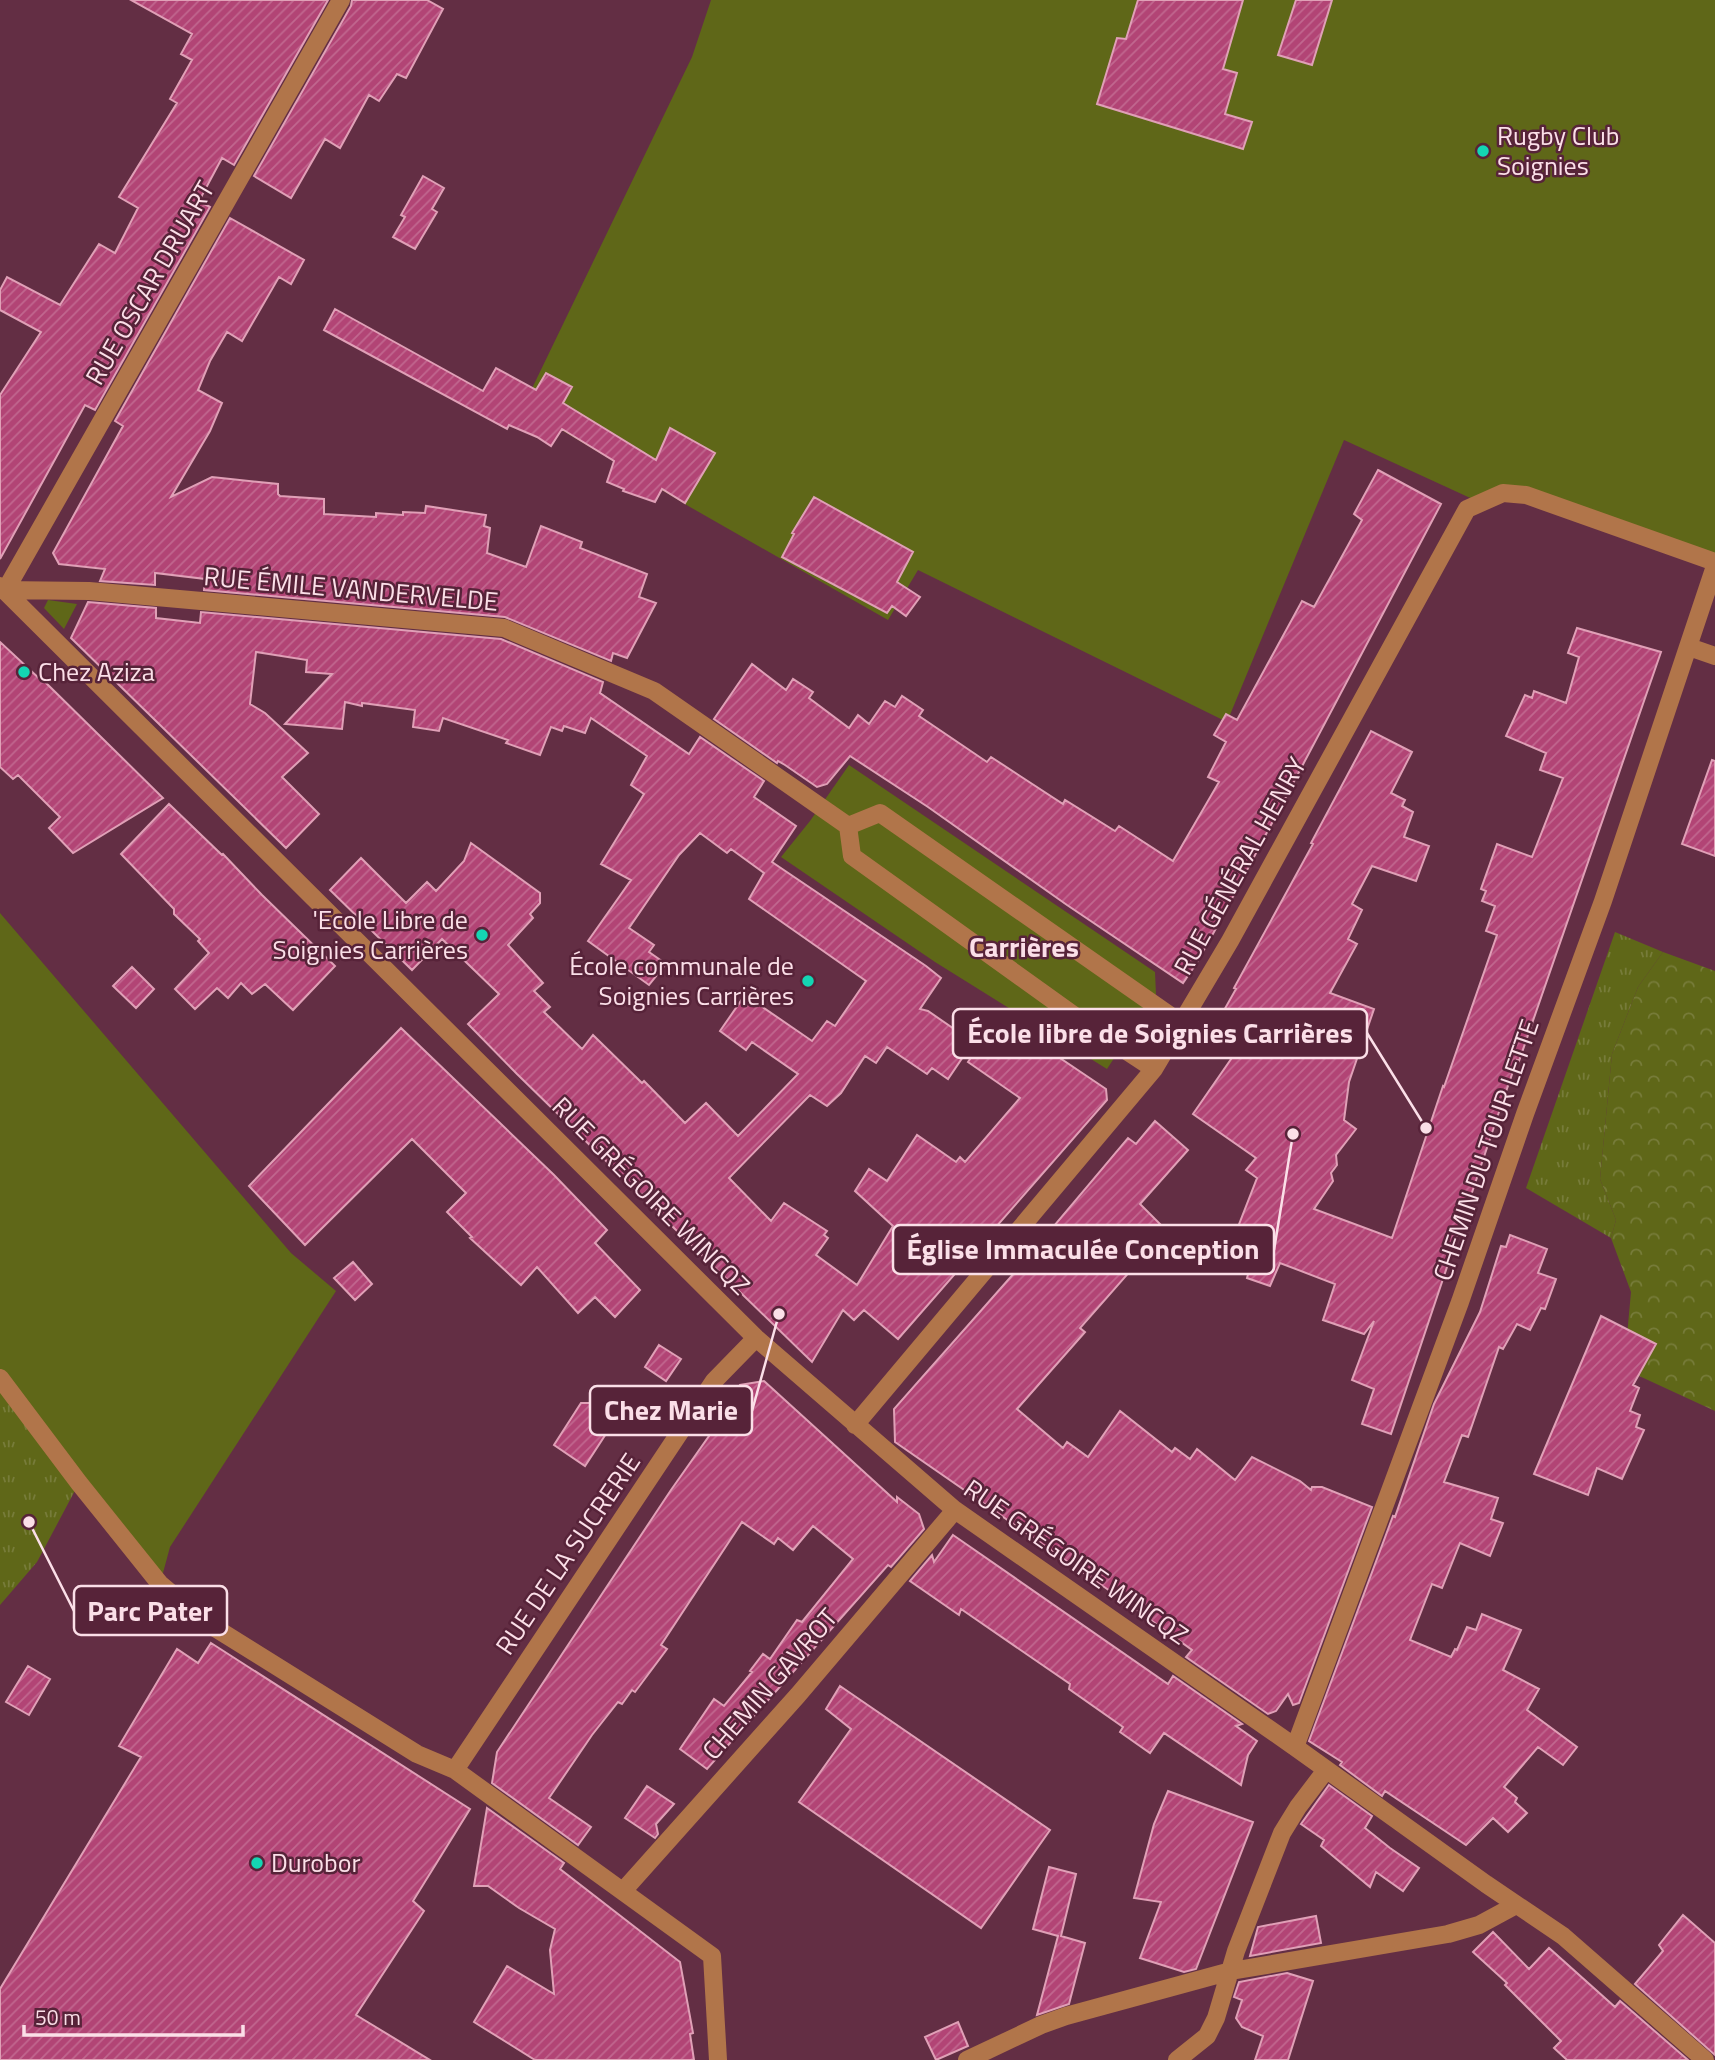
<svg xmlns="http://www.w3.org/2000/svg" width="1715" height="2060" font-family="'Titillium Web',sans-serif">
<defs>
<pattern id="forest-crowns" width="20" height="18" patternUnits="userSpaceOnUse" patternTransform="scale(1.75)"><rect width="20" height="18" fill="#5f6718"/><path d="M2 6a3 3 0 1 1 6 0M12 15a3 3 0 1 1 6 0" fill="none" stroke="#777c3a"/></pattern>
<pattern id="park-tufts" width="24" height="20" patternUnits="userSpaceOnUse" patternTransform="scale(1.75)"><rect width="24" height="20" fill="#5f6718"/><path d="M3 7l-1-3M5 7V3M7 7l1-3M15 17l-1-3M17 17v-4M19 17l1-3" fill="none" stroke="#777c3a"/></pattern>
<pattern id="building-hatch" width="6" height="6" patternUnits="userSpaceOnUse" patternTransform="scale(1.75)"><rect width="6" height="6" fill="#b24475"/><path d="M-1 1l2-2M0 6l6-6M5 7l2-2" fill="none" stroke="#c1678f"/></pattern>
</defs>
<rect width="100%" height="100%" fill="#632e44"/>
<path fill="#5f6718" d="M711 0H1715V562L1534 499 1479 502 1344 440 1227 722 918 570 888 620 690 507 523 407 692 57Z
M48 600 77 604 64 629 44 608Z
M849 765 1155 972 1156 994 1107 1069 935 962 781 857 810 821Z
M0 913 291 1253 336 1291 170 1547 160 1584 0 1378Z"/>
<path fill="url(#forest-crowns)" d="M1663 952 1715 971V1411L1624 1369 1631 1292 1611 1238 1616 1220 1600 1179 1612 1054 1638 987Z"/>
<path fill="url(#park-tufts)" d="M1615 932 1663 952 1638 987 1612 1054 1600 1179 1616 1220 1611 1238 1526 1188Z
M0 1378 79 1483 37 1562 0 1605Z"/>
<path fill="url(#building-hatch)" stroke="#e0a0b7" stroke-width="2" d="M131 0H328L234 165 222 158 199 201 210 207 95 410 85 405 0 559V395L41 332 0 310V290L7 277 60 305 99 244 115 253 138 208 119 197 177 103 170 99 192 60 181 54 192 34Z
M352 0H427L443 9 406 78 397 74 379 101 369 95 340 148 325 139 291 198 254 176 351 6Z
M1138 0H1243L1223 69 1237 73 1225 114 1252 122 1243 149 1097 104 1117 38 1126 39Z
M1296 0H1332L1312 65 1278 55Z
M423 176 444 188 432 209 437 212 415 249 393 237 405 217 401 215Z
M230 218 304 260 291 284 279 277 242 341 227 332 210 361 198 390 222 403 210 431 171 497 212 477 278 484V494L280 496 324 499V514L376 517V513L403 515V512L425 513 426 506 486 515 484 526 490 528 487 553 526 567 541 526 582 542 580 548 647 574 639 597 656 603 627 658 613 653 611 661 505 617 204 590 205 579 155 573V585L100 581 105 569 59 564 53 553 123 426 115 421Z
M335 309 483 391 496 368 536 390 546 373 572 387 563 403 656 460 670 428 715 453 685 503 662 489 655 502 623 491 624 489 607 482 614 461 562 429 551 446 537 437 509 425 507 429 324 330Z
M1378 470 1441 504 1219 923 1196 964 1183 983 1067 905 928 807 850 756 827 784 817 787 785 765 778 761 777 763 714 719 752 664 786 690 793 679 813 692 809 698 849 728 858 715 869 724 885 701 895 707 902 696 923 710 919 716 987 762 991 757 1063 804 1065 800 1115 831 1119 826 1173 861 1219 782 1208 777 1226 742 1214 735 1226 714 1237 720 1302 601 1314 607 1362 520 1354 514Z
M814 497 913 552 897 582 920 597 906 616 892 606 887 613 782 557 794 534 792 533Z
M88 602 156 608V618L200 623 201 612 501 639 603 682 600 693 689 754 700 737 764 781 754 797 796 826 772 862 926 966 941 978 920 1009 928 1011 973 1042 948 1079 932 1068 927 1074 887 1047 876 1063 865 1056 841 1093 827 1106 810 1095 729 1178 771 1221 784 1203 827 1231 824 1235 828 1238 816 1255 857 1285 893 1226 855 1191 869 1169 887 1181 917 1135 956 1162 960 1157 965 1162 1020 1098 968 1062 999 1017 1106 1089 1107 1100 898 1339 864 1310 854 1320 843 1310 812 1362 673 1227 642 1194 641 1195 517 1074 468 1024 499 994 442 939 412 970 330 890 361 858 406 903 427 882 436 891 464 861 471 843 540 893V903L530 914 533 918 508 945 543 983 534 991 550 1007 544 1012 582 1049 593 1035 642 1083 644 1081 685 1123 706 1103 738 1136 798 1074 752 1042 746 1050 720 1031 745 995 812 1041 827 1021 835 1026 866 981 749 899 764 873 731 849 727 853 700 833 679 855 629 928 654 945 649 952 666 964 649 985 588 941 631 880 601 864 644 794 631 785 647 756 591 718 585 733 564 726 562 731 551 727 540 755 506 743 508 740 443 718 439 731 413 727 415 710 362 703V706L345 702 342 729 285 724 332 674 306 672 307 660 256 652 250 704 265 713 308 753 282 777 319 814 286 848 71 638Z
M1577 628 1661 652 1519 1061 1517 1060 1501 1106 1391 1434 1362 1424 1374 1389 1352 1380 1374 1321 1364 1334 1323 1320 1335 1284 1280 1263 1270 1286 1247 1278 1254 1253 1231 1245 1257 1178 1246 1170 1256 1158 1193 1114 1247 1036 1218 1021 1236 989 1234 988 1313 844 1311 843 1371 731 1412 752 1391 793 1405 800 1402 806 1413 812 1404 837 1429 846 1416 881 1372 866 1352 904 1362 910 1348 939 1357 944 1330 993 1374 1009 1349 1082 1344 1120 1356 1129 1336 1155 1337 1165 1331 1173 1333 1181 1314 1209 1392 1238 1443 1086 1444 1087 1497 935 1486 931 1495 906 1482 901 1486 891 1481 889 1497 844 1532 857 1563 778 1540 770 1546 753 1506 736 1525 695 1532 698 1534 691 1566 703 1579 657 1568 653Z
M0 642 43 682 44 681 163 798 73 853 49 828 60 817 18 775 13 779 0 767Z
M1712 760 1715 761V856L1682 844Z
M169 804 222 855 223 854 262 895 335 966 293 1010 265 984 252 994 241 983 228 998 217 988 195 1009 175 989 209 953 198 941 200 939 174 914V909L121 854Z
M132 967 154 989 136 1008 113 986Z
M401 1028 554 1175 607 1230 595 1243 640 1290 615 1317 595 1297 578 1313 537 1267 521 1285 470 1238 472 1237 447 1212 466 1193 412 1139 305 1245 249 1186Z
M1155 1121 1188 1150 1140 1204 1169 1233 1143 1264 1139 1261 1080 1328 1085 1332 1017 1409 1063 1448 1067 1442 1088 1457 1120 1411 1172 1452 1175 1448 1190 1459 1197 1449 1235 1480 1252 1457 1300 1481 1311 1490 1312 1487H1322L1372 1507 1299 1703 1293 1705 1288 1694 1276 1711 1268 1714 1186 1657 1192 1650 1123 1600 895 1442 894 1409 1016 1271 1128 1138 1136 1144Z
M1510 1235 1547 1249 1538 1273 1556 1279 1545 1309 1541 1308 1530 1330 1517 1324 1503 1349 1499 1347 1468 1437 1462 1435 1444 1482 1498 1498 1491 1519 1503 1523 1490 1556 1460 1543 1442 1588 1432 1584 1410 1640 1451 1657 1455 1649 1457 1650 1467 1627 1476 1630 1482 1614 1521 1630 1503 1670 1539 1689 1527 1710 1577 1747 1563 1765 1538 1747 1504 1787 1517 1798 1515 1802 1527 1813 1508 1832 1493 1818 1466 1845 1385 1791 1382 1796 1340 1765 1342 1762 1309 1741 1393 1516 1395 1517 1434 1404 1480 1312 1501 1246 1506 1247Z
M353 1262 372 1284 355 1300 334 1278Z
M1601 1316 1656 1344 1633 1385 1639 1388 1630 1411 1640 1415 1636 1427 1644 1430 1622 1479 1597 1468 1588 1495 1534 1474Z
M659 1345 681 1359 666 1381 645 1367Z
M764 1381 897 1502V1497L919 1514 924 1529 891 1567 888 1565 707 1769 680 1749 714 1699 724 1706 752 1672 750 1671 763 1654 770 1659 797 1620 802 1622 853 1559 813 1526 793 1550 778 1538 774 1544 742 1522 661 1645 667 1649 635 1692 632 1690 622 1704 618 1702 592 1735 549 1798 591 1827 578 1845 492 1783 497 1752 671 1490 716 1426 714 1424 740 1385Z
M581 1403H590L615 1420 585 1466 554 1445Z
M953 1535 1168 1684 1173 1676 1242 1724 1236 1726 1257 1741 1248 1755 1241 1785 1164 1733 1150 1753 1120 1732 1123 1727 1069 1689 1070 1684 961 1609 959 1615 910 1581 932 1555 934 1562Z
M211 1643 470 1809 413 1901 424 1911 356 2015 430 2060H0V1989L141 1757 119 1746 177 1649 198 1663Z
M28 1666 50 1679 29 1715 6 1702Z
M840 1686 1050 1830 981 1928 799 1802 851 1729 826 1709Z
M1329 1785 1372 1816 1365 1828 1390 1848 1419 1868 1403 1891 1376 1872 1370 1887 1321 1846 1324 1840 1301 1824Z
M647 1786 674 1804 656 1824 658 1834 655 1838 625 1818Z
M1168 1791 1253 1822 1196 1969 1184 1972 1140 1958 1161 1902 1134 1898 1154 1824Z
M487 1808 564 1863 560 1869 680 1962 693 2033 690 2034 694 2060H535L474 2022 507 1966 554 1994 550 1950 555 1929 519 1908 488 1886H474Z
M1049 1867 1076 1874 1061 1936 1085 1943 1069 2004 1037 2015 1058 1936 1033 1929Z
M1683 1915 1715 1943V2055L1635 1984 1663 1951 1659 1945Z
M1316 1916 1321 1943 1250 1956 1258 1927Z
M1493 1932 1529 1969 1549 1948 1615 2007 1620 2001 1688 2060H1567L1554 2048 1561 2041 1505 1985 1507 1983 1473 1952Z
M1287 1973 1313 1981 1288 2060H1255L1263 2036 1242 2027 1236 2018 1242 2000 1234 1997 1239 1982Z
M958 2022 968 2046 936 2060 925 2037Z"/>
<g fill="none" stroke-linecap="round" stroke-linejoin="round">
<path stroke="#b1754a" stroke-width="18" d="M0 586 756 1338 955 1510 1295 1747 1486 1884 1563 1936 1705 2060
M1 590 89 591 504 628 654 691 848 826
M5 591 341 0
M1689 647 1715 656
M1154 1069 1093 1029 852 856 848 826 880 813 1182 1024
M0 1378 79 1483 160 1584 204 1621 417 1754 455 1770 712 1956 718 2060
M855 1425 1154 1069 1230 941 1467 509 1503 493 1526 495 1715 562
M1295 1747 1460 1302 1525 1114 1603 901 1715 566
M455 1770 714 1381 756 1338
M623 1891 798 1695 955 1510
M967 2060 1041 2025 1066 2016 1231 1971 1448 1934 1479 1925 1516 1905
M1177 2060 1207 2036 1216 2018 1236 1951 1282 1833 1298 1807 1326 1770"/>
</g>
<g fill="#14d5b3" stroke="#572339" stroke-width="2.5">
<circle cx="1483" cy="151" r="7"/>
<circle cx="24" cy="672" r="7"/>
<circle cx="482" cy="935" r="7"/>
<circle cx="808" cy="981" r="7"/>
<circle cx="257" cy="1863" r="7"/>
</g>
<g text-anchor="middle" stroke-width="5" stroke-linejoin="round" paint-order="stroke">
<g font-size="26" fill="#fbdfe8" stroke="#572339" text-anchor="start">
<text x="1497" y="145">Rugby Club<tspan x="1497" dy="30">Soignies</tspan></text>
<text x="38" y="681">Chez Aziza</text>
<text x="468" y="929" text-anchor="end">'Ecole Libre de<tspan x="468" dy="30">Soignies Carrières</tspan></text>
<text x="794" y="975" text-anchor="end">École communale de<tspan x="794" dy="30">Soignies Carrières</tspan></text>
<text x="271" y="1872">Durobor</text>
</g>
<g font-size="26" fill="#fbdfe8" stroke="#572339">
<text transform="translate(150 283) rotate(-60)" y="9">RUE OSCAR DRUART</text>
<text transform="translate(351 589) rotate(5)" y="9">RUE ÉMILE VANDERVELDE</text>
<text transform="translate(1240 866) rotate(-61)" y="9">RUE GÉNÉRAL HENRY</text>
<text transform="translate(1486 1150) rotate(-71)" y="9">CHEMIN DU TOUR LETTE</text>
<text transform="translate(651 1196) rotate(45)" y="9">RUE GRÉGOIRE WINCQZ</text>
<text transform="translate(568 1554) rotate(-56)" y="9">RUE DE LA SUCRERIE</text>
<text transform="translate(1076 1562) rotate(35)" y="9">RUE GRÉGOIRE WINCQZ</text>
<text transform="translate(770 1684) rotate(-49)" y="9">CHEMIN GAVROT</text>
</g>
<g font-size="28" font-weight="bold" fill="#fbdfe8" stroke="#572339">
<text x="1024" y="957">Carrières</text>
</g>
</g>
<path fill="none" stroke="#fbdfe8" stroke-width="2.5" d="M1426 1128L1367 1033M1293 1134L1274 1250M779 1314L752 1411M29 1522L74 1611"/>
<g fill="#fbdfe8" stroke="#572339" stroke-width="2.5">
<circle cx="1426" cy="1128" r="7"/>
<circle cx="1293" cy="1134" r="7"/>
<circle cx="779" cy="1314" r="7"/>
<circle cx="29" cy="1522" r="7"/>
</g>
<g fill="#572339" stroke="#fbdfe8" stroke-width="2.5">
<rect x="953" y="1009" width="414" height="49" rx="7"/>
<rect x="893" y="1225" width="381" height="49" rx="7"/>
<rect x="590" y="1386" width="162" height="49" rx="7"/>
<rect x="74" y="1586" width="153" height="49" rx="7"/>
</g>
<g font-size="28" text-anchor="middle" font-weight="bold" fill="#fbdfe8">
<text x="1160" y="1043">École libre de Soignies Carrières</text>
<text x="1083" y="1259">Église Immaculée Conception</text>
<text x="671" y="1420">Chez Marie</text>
<text x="150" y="1621">Parc Pater</text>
</g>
<path d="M24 2025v10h219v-10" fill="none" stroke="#fbdfe8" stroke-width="3.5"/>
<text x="35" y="2025" font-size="21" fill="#fbdfe8" stroke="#572339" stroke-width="5" paint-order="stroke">50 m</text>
</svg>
